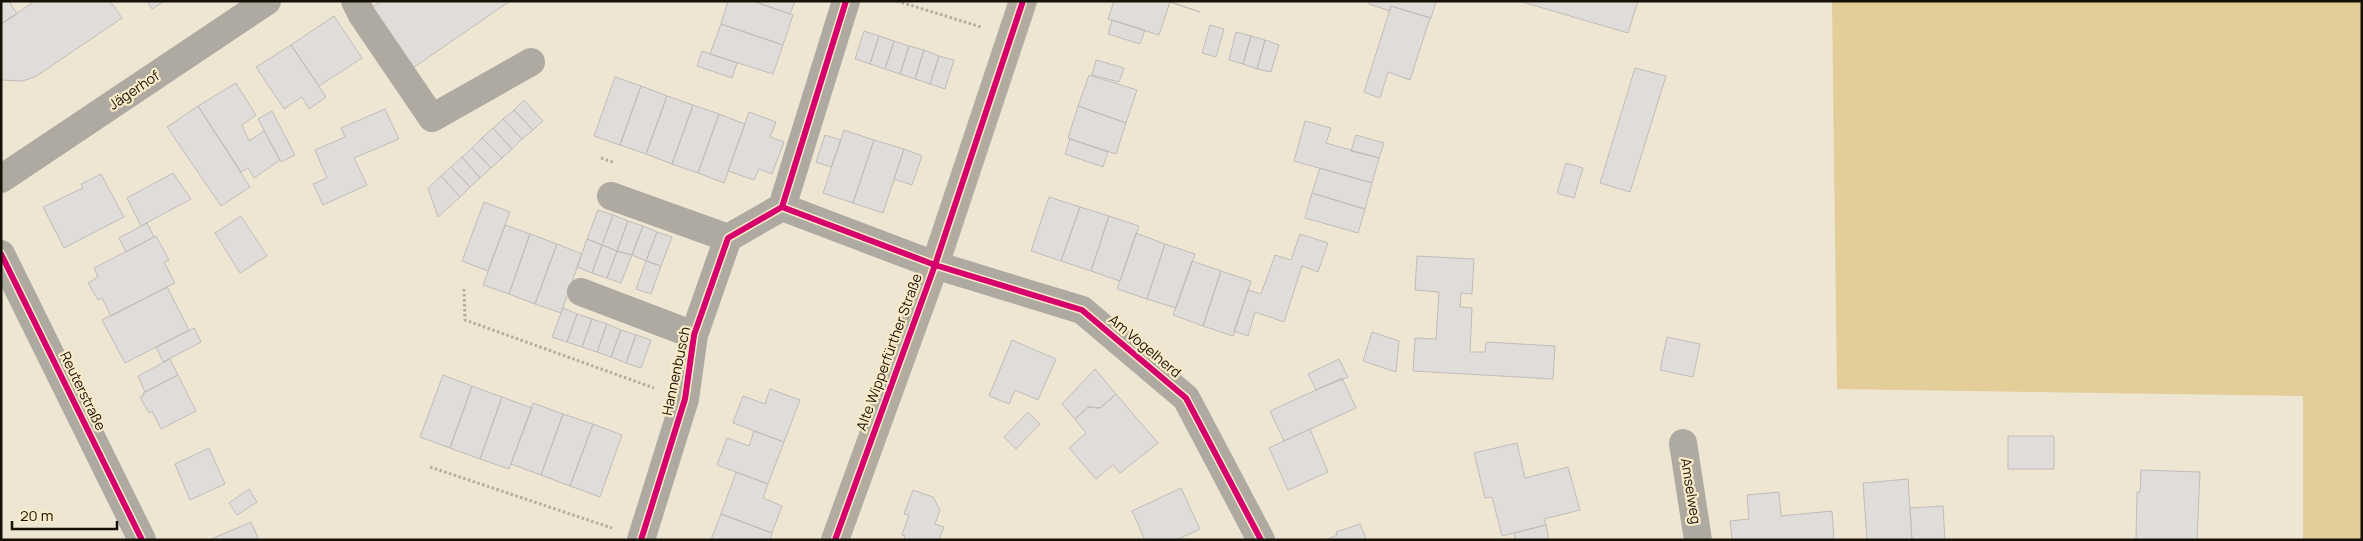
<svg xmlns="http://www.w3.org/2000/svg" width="2363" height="541" font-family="Manrope,sans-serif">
<rect width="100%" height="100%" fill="#eee6d3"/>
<path fill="#e3cd99" d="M1832 1H2362V540H2303V396L1837 389Z"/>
<path fill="#e0dcda" stroke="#c0bcba" d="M1 1H9L17 14 1 24Z
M35 1H110L122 18 35 77 22 81 1 80V24Z
M147 1H164L152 9Z
M381 1H510L410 70 368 10Z
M728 1H753L793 15 783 45 721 24Z
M759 1H795L790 14 758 3Z
M1114 1H1168L1200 12 1170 2 1159 35 1108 19Z
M1370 1H1436L1431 18 1391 6 1390 11 1369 4Z
M1519 1H1638L1628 33Z
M1391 6 1430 18 1410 80 1388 72 1380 98 1364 92Z
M334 16 362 58 319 86 291 45Z
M1112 20 1145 30 1140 44 1108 34Z
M721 24 783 45 773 74 710 54Z
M1210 25 1224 29 1216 57 1202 53Z
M864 31 879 36 870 64 855 59Z
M1236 32 1251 36 1243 64 1229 60Z
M879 36 894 41 885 69 870 64Z
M1251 36 1265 40 1257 69 1243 64Z
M1265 40 1279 45 1271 72 1257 69Z
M894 41 909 46 900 74 885 69Z
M291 45 326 97 309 109 302 97 284 109 256 67Z
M909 46 924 50 915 79 900 74Z
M924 50 939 56 930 84 915 79Z
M702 51 737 63 732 78 697 66Z
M939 56 954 60 945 89 930 84Z
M1096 60 1124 68 1119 82 1092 75Z
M1635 68 1666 76 1630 192 1600 183Z
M1089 75 1137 90 1126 123 1078 106Z
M615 77 641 86 620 145 594 136Z
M236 83 256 115 242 125 249 141 264 131 280 160 254 178 248 168 241 172 198 106Z
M641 86 667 96 646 154 620 145Z
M667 96 693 105 672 164 646 154Z
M524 100 543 121 533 130 514 110Z
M693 105 719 114 698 173 672 164Z
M198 106 250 187 221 206 167 127Z
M1078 106 1126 123 1116 154 1068 138Z
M385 109 399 139 354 158 367 185 323 205 313 184 327 178 315 150 345 137 341 128Z
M514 110 533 130 522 139 503 119Z
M272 111 295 155 281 162 258 119Z
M749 112 776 122 770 137 784 142 772 174 759 169 754 180 728 171Z
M719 114 745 124 724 183 698 173Z
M503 119 522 139 512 149 493 128Z
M1305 121 1331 128 1326 143 1379 158 1372 183 1294 161Z
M493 128 512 149 502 158 482 138Z
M844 130 874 140 853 203 823 193Z
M825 135 841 140 831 167 816 162Z
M1356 135 1384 143 1379 158 1351 151Z
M482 138 502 158 491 168 472 148Z
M1070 139 1108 152 1103 167 1065 154Z
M874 140 904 149 883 213 853 203Z
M472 148 491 168 480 178 462 157Z
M904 149 922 156 912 185 894 179Z
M462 157 480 178 470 187 451 167Z
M1566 163 1583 168 1574 198 1557 193Z
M451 167 470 187 460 197 441 176Z
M1320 168 1372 183 1365 209 1312 193Z
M173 173 191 199 141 226 127 198Z
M101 174 124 217 64 248 43 207 83 188 81 184Z
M441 176 460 197 438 217 428 188Z
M1312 193 1365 209 1358 233 1305 218Z
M1049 197 1080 207 1061 261 1031 251Z
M484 202 510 212 488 271 462 261Z
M1080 207 1109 216 1091 271 1061 261Z
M598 210 613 215 602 245 587 239Z
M613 215 628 221 617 251 602 245Z
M241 216 267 256 240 273 215 233Z
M1109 216 1139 226 1120 281 1091 271Z
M628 221 643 226 632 255 617 251Z
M147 223 154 237 126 252 119 238Z
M505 225 530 234 509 294 483 285Z
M643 226 657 232 646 261 632 255Z
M657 232 672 237 661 266 646 261Z
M1136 233 1165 244 1147 299 1117 289Z
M530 234 557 244 535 304 509 294Z
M1300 234 1328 243 1318 272 1302 266 1284 322 1255 312 1248 336 1234 331 1248 290 1261 294 1275 255 1291 260Z
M156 236 169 260 164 262 175 283 111 316 102 298 98 300 88 283 98 277 94 268Z
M587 239 602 245 592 273 577 267Z
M557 244 582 254 561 313 535 304Z
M1165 244 1195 254 1176 308 1147 299Z
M602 245 617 251 607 278 592 273Z
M617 251 632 255 621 283 607 278Z
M1417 256 1474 259 1472 294 1461 293 1460 307 1472 308 1470 352H1485L1486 342 1555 346 1553 379 1413 371 1415 338 1436 339 1439 292 1415 290Z
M646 261 661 266 651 294 636 289Z
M1192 261 1221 271 1203 326 1173 315Z
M1221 271 1251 281 1233 336 1203 326Z
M167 287 189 330 125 363 102 320Z
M563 308 577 314 567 342 552 337Z
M577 314 592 319 582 347 567 342Z
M592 319 607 324 597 352 582 347Z
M607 324 621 330 611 357 597 352Z
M194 328 201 342 163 362 156 347Z
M621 330 636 335 626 363 611 357Z
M1372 332 1399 341 1396 372 1363 361Z
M636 335 651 340 641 368 626 363Z
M1667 337 1700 344 1693 377 1660 370Z
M1012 340 1056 359 1038 400 1015 390 1009 404 989 396Z
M170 359 178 375 145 392 138 376Z
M1339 359 1348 377 1316 390 1308 374Z
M1095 369 1116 394 1100 408 1088 407 1075 419 1062 404Z
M178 375 196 411 161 429 152 411 149 413 140 397 144 395 143 393Z
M443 375 472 386 450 448 420 437Z
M1342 378 1356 408 1284 441 1270 411Z
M472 386 502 397 480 459 450 448Z
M770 389 800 400 784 442 733 423 743 396 765 404Z
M1116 394 1158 443 1120 473 1113 465 1096 479 1069 448 1086 433 1075 419 1088 407 1100 408Z
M502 397 532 408 509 469 480 459Z
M533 403 563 414 541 475 511 464Z
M1028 412 1040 424 1016 449 1004 437Z
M563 414 593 424 570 486 541 475Z
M593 424 622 435 600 497 570 486Z
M1310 429 1328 472 1288 490 1269 448Z
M754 431 784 442 768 484 717 465 727 438 749 446Z
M2008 436H2054V469H2008Z
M1517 443 1525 478 1568 467 1580 510 1544 519 1546 525 1502 536 1492 497 1485 498 1474 453Z
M209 448 225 484 190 500 175 464Z
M2141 470 2200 472 2197 540H2136L2137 492H2140Z
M736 472 768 484 763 498 782 506 772 533 721 514Z
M1908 479 1912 540H1867L1863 483Z
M1181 488 1200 529 1176 540H1145L1132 511Z
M249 489 257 502 237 515 229 503Z
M913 490 933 497 940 510 935 524 944 527 939 540H904L905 536 902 535 909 515 904 514Z
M1779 492 1781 516 1832 511 1834 540H1732L1730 521 1749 519 1747 495Z
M1943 506 1945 540H1912L1910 508Z
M721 514 772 533 770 540H711Z
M251 522 259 540H209Z
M1360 524 1367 540H1326L1337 535 1336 532Z
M1546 525 1549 540H1516L1514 533Z"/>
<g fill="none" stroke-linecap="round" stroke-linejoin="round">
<path stroke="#b2aca1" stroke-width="3" stroke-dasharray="2.5 2.5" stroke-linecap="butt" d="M897 1 981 27
M601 158 615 163
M464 289 465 320 654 388
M430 467 612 528"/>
<path stroke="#aeaaa1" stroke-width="28" d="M355 1 362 15 432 118 531 62
M1 179 267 1
M611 196 728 238
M782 207 935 265 1082 310 1186 398 1261 540
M1 254 142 540
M581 292 694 335
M1683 443 1698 540
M641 540 685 399 694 335 728 238 782 207 846 1"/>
<path stroke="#b2aca0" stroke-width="28" d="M835 540 935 265 1023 1"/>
<defs>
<path id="cycleway" d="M782 207 935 265 1082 310 1186 398 1261 540
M1 254 142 540
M641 540 685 399 694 335 728 238 782 207 846 1
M835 540 935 265 1023 1"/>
</defs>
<use href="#cycleway" stroke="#f9eac8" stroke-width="9"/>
<use href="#cycleway" stroke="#d6006c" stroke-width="6"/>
</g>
<g text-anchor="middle" stroke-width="4.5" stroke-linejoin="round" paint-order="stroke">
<g font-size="14" fill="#161106" stroke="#f9eac8">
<text transform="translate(134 90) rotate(-34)" y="5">Jägerhof</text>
<text transform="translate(1145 346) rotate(40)" y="5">Am Vogelherd</text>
<text transform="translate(889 352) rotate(-70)" y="5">Alte Wipperfürther Straße</text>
<text transform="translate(676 371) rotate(-78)" y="5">Hannenbusch</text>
<text transform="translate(83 391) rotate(64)" y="5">Reuterstraße</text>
<text transform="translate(1691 491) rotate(81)" y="5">Amselweg</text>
</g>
</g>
<rect width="2363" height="541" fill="none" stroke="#161106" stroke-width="5"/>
<path d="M12 521v8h105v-8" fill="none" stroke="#161106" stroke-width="2.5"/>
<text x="20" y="521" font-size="15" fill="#161106" stroke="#f9eac8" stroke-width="4" paint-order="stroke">20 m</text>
</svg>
